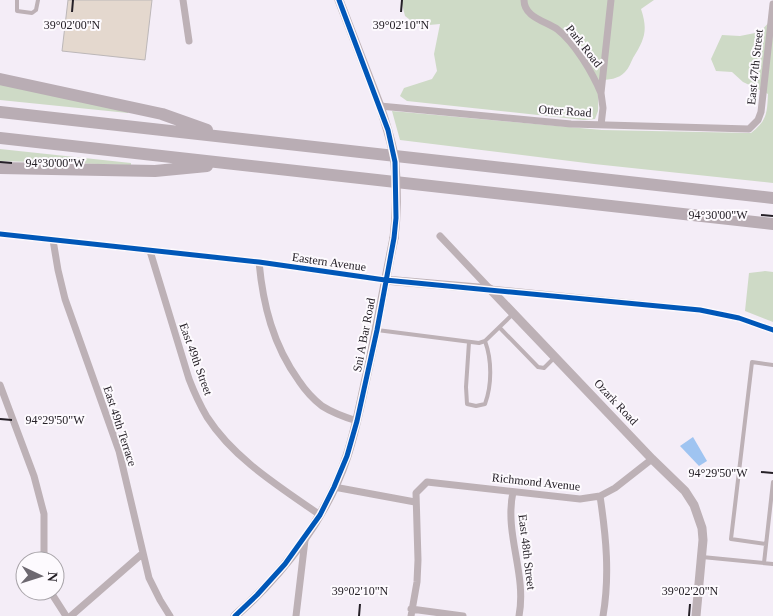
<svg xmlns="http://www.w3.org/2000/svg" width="773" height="616" font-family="'Times New Roman',serif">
<rect width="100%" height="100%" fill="#f4edf7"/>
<path fill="#cedac6" d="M401 0H654L641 9C648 30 645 39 633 58 631 62 629 68 625 72 619 79 608 80 599 80L598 111 595 119 584 120 407 101 400 96 404 88 432 79 437 71 434 54 440 24 418 26 405 16Z
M773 18V183L594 164 400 140 392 111 602 130 751 133C767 120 767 114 768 94L743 82 732 72 716 71 711 59 722 35 740 36 760 32Z
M0 84 128 110V113L0 100Z
M0 149 131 163V165L0 161Z
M765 271 773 272V322L745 311 749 273Z"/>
<path fill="#9fc4f1" d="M693 437 707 461 699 466 680 446Z"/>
<path fill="#e4d8ce" stroke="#bcb7b8" d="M68 0H152L145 60 62 51Z"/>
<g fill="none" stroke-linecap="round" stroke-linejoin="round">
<path stroke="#bdb1b6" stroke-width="4" d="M17 0V11L32 13 36 10 38 0
M500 328 538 367 544 368 555 357
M377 330 479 343 485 341 513 314
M469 342 466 387 467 404 476 406 485 404C492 385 492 360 485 341
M766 544 731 539 752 362 773 365
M702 557 773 564
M764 563 773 482"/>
<path stroke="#bdb1b6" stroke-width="7" d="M183 0 189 41
M524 0C524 17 545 21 557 29 575 43 592 72 601 93
M380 106 571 124 749 129 758 120 761 112 773 4
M601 125 603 108 601 93 611 0
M0 234 259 262 385 280
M440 236 490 289 700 310 739 318 773 330
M53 240 58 270 65 299 119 451 149 578 160 600 170 616
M150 251 189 379C194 392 200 405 207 417 234 459 280 487 320 515
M259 262C263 305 273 345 299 381 305 390 313 399 322 406 333 413 344 417 357 421
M0 385 34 476 44 514V561
M334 487 415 502
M513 492C504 534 527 574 519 616
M600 496C606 536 610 575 603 616
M50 591 66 616
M411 609 463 616
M71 616 143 553
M296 616 305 540
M411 616 417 582 418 560 416 493 427 482 580 499 600 496 615 488 652 459"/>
<path stroke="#bdb1b6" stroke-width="9" d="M339 0 380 106
M385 280 490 289 652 459 685 491 694 505 702 528 703 540 696 616
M235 616C283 574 327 517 347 456 355 432 360 407 365 383 376 335 384 286 394 238"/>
<path stroke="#b9adb4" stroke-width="12" d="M0 79 162 114 207 130
M0 112 773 198
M0 138 773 224
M0 168 155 171 207 166"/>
<path stroke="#bdb1b6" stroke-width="9" d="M380 106C386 125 393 144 395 163 397 188 397 214 394 238"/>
<defs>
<path id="cycleway" d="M0 234 259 262 385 280 700 310 739 318 773 330
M235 616 257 595 285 564 320 515 334 487 347 456 357 421 377 330 394 238 396 218 395 162 388 130 339 0"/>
</defs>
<use href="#cycleway" stroke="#fdfafe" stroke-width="8"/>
<use href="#cycleway" stroke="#0057b8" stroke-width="5"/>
</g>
<path fill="none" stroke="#252027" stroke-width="2" d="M72 12 73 0M401 12 402 0M0 162 12 163M761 215 773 216M0 419 12 420M761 472 773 473M359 616 360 604M689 616 690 604"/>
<g text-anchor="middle" stroke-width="4" stroke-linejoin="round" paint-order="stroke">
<g font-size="12" fill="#252027" stroke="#fdfafe">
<text transform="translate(584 46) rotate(52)" y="4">Park Road</text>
<text transform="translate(755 67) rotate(-84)" y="4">East 47th Street</text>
<text transform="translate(565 111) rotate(4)" y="4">Otter Road</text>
<text transform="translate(329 262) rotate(8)" y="4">Eastern Avenue</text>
<text transform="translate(364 335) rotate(-79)" y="4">Sni A Bar Road</text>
<text transform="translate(196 359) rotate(70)" y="4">East 49th Street</text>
<text transform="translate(616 402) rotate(47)" y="4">Ozark Road</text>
<text transform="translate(120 426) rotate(72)" y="4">East 49th Terrace</text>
<text transform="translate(536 482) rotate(6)" y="4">Richmond Avenue</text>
<text transform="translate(527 552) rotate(83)" y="4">East 48th Street</text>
</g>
</g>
<g font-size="12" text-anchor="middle" fill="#252027" stroke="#fdfafe" stroke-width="4" stroke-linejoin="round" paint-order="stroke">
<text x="72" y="29">39°02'00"N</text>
<text x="401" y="29">39°02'10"N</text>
<text x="55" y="167">94°30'00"W</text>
<text x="718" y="219">94°30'00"W</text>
<text x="55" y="424">94°29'50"W</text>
<text x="718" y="477">94°29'50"W</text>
<text x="360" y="595">39°02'10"N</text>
<text x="690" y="595">39°02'20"N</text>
</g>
<g transform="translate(40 576) rotate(94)"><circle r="24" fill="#fdfafe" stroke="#a7a3a8"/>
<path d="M0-4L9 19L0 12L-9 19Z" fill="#6d6870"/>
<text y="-8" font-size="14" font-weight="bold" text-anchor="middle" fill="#252027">N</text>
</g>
</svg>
